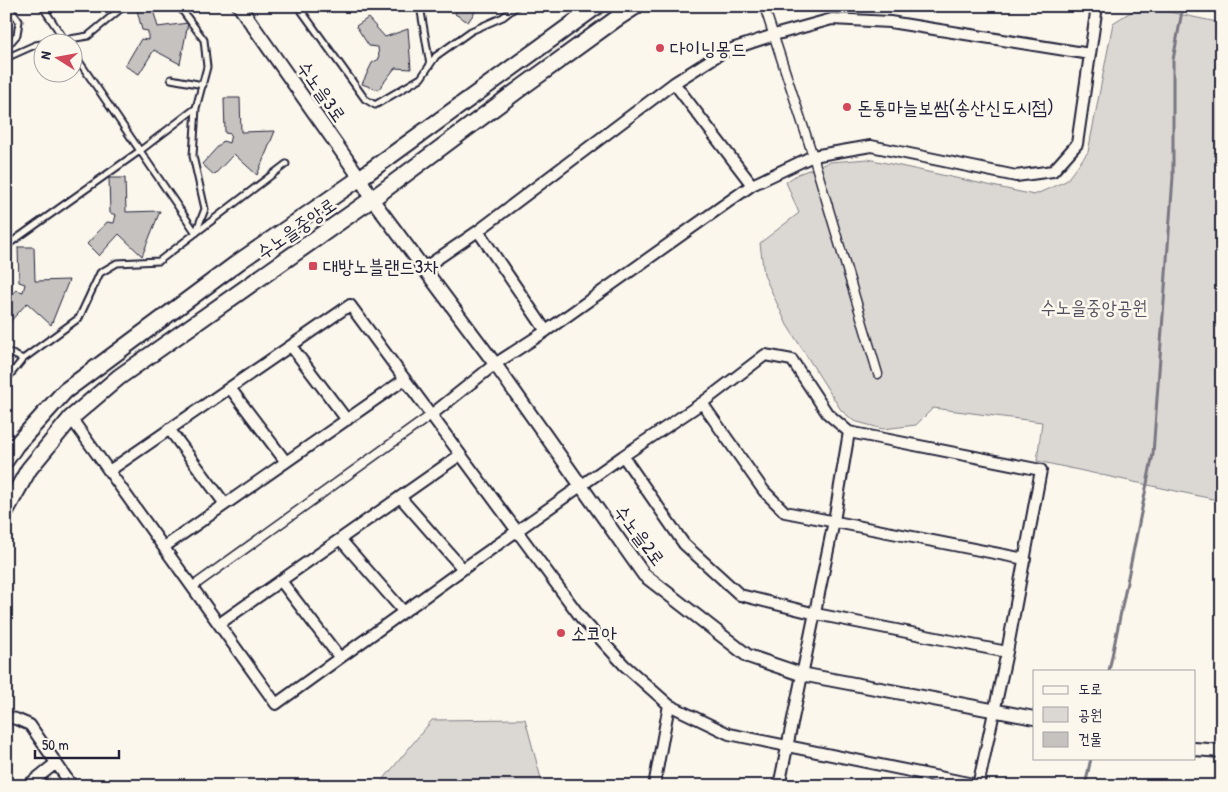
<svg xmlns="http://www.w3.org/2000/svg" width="1228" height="792" font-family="'Patrick Hand','Poor Story',sans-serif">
<rect width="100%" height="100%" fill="#fbf7ec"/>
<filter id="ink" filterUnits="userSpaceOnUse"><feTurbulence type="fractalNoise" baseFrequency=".02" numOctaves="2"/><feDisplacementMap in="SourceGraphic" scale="10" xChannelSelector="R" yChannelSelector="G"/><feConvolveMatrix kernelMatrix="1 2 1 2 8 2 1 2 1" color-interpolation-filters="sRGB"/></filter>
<g filter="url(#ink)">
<path fill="#dbd8d3" stroke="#7e7d87" d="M1140 6 1222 23V501L1037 461 1042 422 933 408 916 425 883 429 854 421 841 410 787 325 764 275 760 243 799 213 786 182 798 174 830 162 868 159 1034 195 1066 181 1088 152 1113 23Z
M525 719 543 786H378L432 720Z"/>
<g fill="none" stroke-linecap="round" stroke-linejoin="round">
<path stroke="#787681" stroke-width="3" d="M1109 671 1153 454 1173 177V60L1183 6
M1085 786 1091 758"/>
</g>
<path fill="#c6c2c0" stroke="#22223b" d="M136 6H152L158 27 188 23 180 64 154 50 139 74 125 66 141 39 148 40V31L142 30Z
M459 6H479L468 22 455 14Z
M368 18 385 37 408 29 411 69 395 68 378 90 362 84 372 63 379 59 378 47 369 46 356 26Z
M224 98H240L241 132 275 131 257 175 234 154 214 175 202 164 223 141 229 143 231 134 225 133Z
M109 178H125L126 212 160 211 142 256 119 234 99 256 87 244 107 222 114 223 116 215 110 213Z
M18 247H34L35 281 69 280 51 325 27 303 8 324 6 323V301L16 290 23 292 25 284 19 282Z"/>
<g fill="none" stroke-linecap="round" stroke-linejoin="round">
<defs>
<path id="service" d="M42 6 66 42
M179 6 204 40 207 67 196 108 193 156 205 209 196 232
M298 6 365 99 375 105 421 78 436 56 471 31 503 17 517 6
M420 6 430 65
M52 42 88 36 124 6
M6 43H10L17 35 19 21 8 6
M72 51 196 233
M6 58 35 45 42 44
M171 79 203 85
M6 246 141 150 196 108
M6 351 23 359
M6 380 23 359 79 318 100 273 117 263 159 261 286 164"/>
<path id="pedestrian" d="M764 6 813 156 878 374
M192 587 431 415"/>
<path id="minor" d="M674 83 752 185
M478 231 546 331
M424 268 478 231 674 83 723 52 774 35 832 19 890 22 1090 54
M291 346 347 420
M230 388 286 462
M702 403 764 491 785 512 1025 559
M431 415 495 364 546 331 752 185 813 156 871 146 1016 176 1053 171 1077 144 1097 6
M71 418 276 704 463 569 623 456 702 403 765 355 792 360 827 413 849 432 1041 470 1007 652 978 786
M169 429 225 504
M623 456 684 544 740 595 816 614 1007 652
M109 471 350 305 582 619 624 665 669 705 729 734 978 785
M400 497 463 569
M340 539 404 612
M164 547 405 379
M281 581 340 658
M219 624 460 455
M6 717 16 719 30 725 72 786
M27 786 56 763
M654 786 669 705
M779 786 834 521 849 432"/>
<path id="tertiary" d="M239 6 360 178 372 199 495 364 644 575 748 656 801 674 1034 718
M1194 749 1222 751"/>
<path id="secondary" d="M6 460 16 445 65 391 240 261 360 178 597 6
M6 510 29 469 71 418 119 377 372 199 525 85 616 19 636 6"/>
</defs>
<use href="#service" stroke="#22223b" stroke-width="9"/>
<use href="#pedestrian" stroke="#22223b" stroke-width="11"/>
<use href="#minor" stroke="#22223b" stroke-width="14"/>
<use href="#tertiary" stroke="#22223b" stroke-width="16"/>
<use href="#secondary" stroke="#22223b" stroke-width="19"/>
<use href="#service" stroke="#fbf7ec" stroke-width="5"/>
<use href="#pedestrian" stroke="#fbf7ec" stroke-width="8"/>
<use href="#minor" stroke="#fbf7ec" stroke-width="10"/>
<use href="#tertiary" stroke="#fbf7ec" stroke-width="12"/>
<use href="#secondary" stroke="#fbf7ec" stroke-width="15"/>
</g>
</g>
<g fill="#d1495b" stroke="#fbf7ec" stroke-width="2">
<circle cx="660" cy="48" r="5"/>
<circle cx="847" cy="107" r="5"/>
<rect x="308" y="261" width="10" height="10" rx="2.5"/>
<circle cx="561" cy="633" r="5"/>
</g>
<g text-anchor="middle" stroke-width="5" stroke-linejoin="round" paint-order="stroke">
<g font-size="19" fill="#22223b" stroke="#fbf7ec" text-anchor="start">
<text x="670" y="55">다이닝몽드</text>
<text x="857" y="114">돈통마늘보쌈(송산신도시점)</text>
<text x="323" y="273">대방노블랜드3차</text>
<text x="571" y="640">소코아</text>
</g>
<g font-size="19" fill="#22223b" stroke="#fbf7ec">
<text transform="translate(322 91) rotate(55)" y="7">수노을3로</text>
<text transform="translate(296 228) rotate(-35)" y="7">수노을중앙로</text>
<text transform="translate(640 535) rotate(53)" y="7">수노을2로</text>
</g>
<g font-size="19" fill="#505061" stroke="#fbf7ec">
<text x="1094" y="314">수노을중앙공원</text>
</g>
</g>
<rect width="1228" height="792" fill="none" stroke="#fbf7ec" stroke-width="25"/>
<rect x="12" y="12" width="1203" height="767" fill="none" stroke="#22223b" stroke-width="2" filter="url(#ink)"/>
<rect x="1033" y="670" width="162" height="90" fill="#fbf7ec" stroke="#a4a2a5"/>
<rect x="1043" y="686" width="25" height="8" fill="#fbf7ec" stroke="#a4a2a5"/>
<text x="1078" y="694" font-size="15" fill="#22223b">도로</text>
<rect x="1043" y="707" width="25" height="15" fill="#dbd8d3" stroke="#a4a2a5"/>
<text x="1078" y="720" font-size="15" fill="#22223b">공원</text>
<rect x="1043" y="732" width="25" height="15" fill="#c6c2c0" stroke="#a4a2a5"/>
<text x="1078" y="744" font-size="15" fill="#22223b">건물</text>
<g transform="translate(58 58) rotate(281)"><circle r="24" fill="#fbf7ec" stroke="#a4a2a5"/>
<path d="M0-4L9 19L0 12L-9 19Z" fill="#d1495b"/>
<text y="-8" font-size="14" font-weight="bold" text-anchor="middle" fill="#22223b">N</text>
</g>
<path d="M35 750v8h84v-8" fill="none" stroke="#22223b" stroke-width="2.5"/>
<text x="42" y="750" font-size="15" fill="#22223b" stroke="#fbf7ec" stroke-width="4" paint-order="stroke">50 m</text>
</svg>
